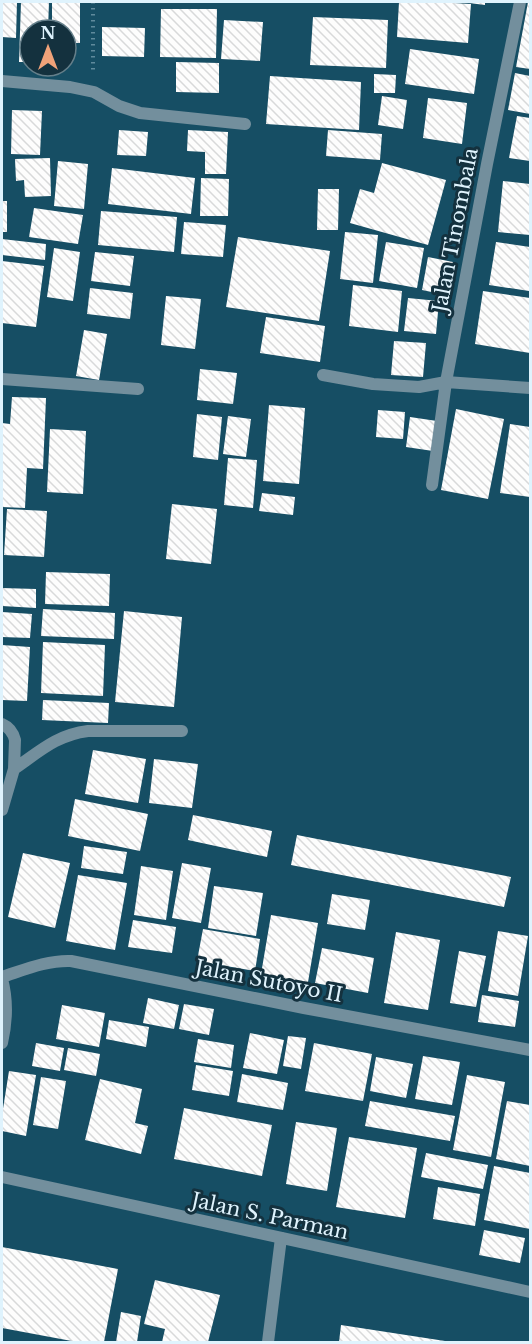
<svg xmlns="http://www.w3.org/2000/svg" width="532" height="1344" font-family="'Libre Baskerville',serif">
<defs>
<pattern id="building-back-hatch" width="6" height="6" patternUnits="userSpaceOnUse" patternTransform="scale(1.5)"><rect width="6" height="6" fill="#fdfdfd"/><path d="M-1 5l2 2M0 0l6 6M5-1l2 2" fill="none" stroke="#d8d9da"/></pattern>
</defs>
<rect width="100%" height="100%" fill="#164e64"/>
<path fill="url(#building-back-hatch)" d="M2 2H17L16 38 2 37Z
M21 2H49L48 30H30V62H19Z
M52 2H80V43H66V30H52Z
M399 2H436L471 4 468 43 397 37Z
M470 2H485V5L469 3Z
M528 2H530V69L516 67Z
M161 9H217L216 58 160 57Z
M313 17 388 20 386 68 310 65Z
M224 20 263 22 260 61 221 59Z
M102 27 145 28 144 57 102 56Z
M410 49 479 59 474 94 405 84Z
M176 62 219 63V93L176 92Z
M515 73 530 76V114L508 110Z
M374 74 396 75 395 93H374Z
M270 76 361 82 359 130 266 124Z
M382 96 407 100 403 129 378 125Z
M428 98 467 103 462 144 423 138Z
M12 110 42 111 40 155 11 154Z
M517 116 530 118V161L509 158Z
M119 130 148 132 146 156 117 155Z
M188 130 228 132 226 174H205V152L187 151Z
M328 130 382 134 380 160 326 156Z
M50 158 51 196 25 197 24 180 16 181 15 159Z
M58 161 88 164 84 209 54 206Z
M382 163 446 180 428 245 350 223 360 189 374 193Z
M112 168 195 178 191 214 108 204Z
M201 178 229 179 228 216H200Z
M503 181 530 184V235L498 232Z
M318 189H339L338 230H317Z
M2 201H7V232H2Z
M34 208 83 215 78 244 29 237Z
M101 211 177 217 174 252 98 245Z
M184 222 226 225 223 257 181 254Z
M345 232 378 235 373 283 340 279Z
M238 237 330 251 319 321 226 307Z
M2 239 46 244 45 260 2 255Z
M386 242 424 248 417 288 379 281Z
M496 242 530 247V281L529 291 489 285Z
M54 248 80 252 73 301 47 297Z
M95 252 134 256 130 286 91 281Z
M428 257 453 262 446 295 422 290Z
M2 261 44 266 36 327 2 323Z
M353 285 402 291 398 332 349 326Z
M90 288 133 293 130 319 87 314Z
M483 291 530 298V353L475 344Z
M166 296 201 299 195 349 161 345Z
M408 298 439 301 436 334 404 331Z
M266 317 325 326 320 362 260 353Z
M84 330 107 334 99 380 76 376Z
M394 341 426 343 423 377 391 375Z
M200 369 237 373 233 404 197 400Z
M12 397 46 398 43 469 27 468 25 508 2 507V423L10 424Z
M269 405 305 408 299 484 263 481Z
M456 409 504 419 488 499 441 490Z
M378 410 405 412 403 439 376 437Z
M197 414 222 417 218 460 193 457Z
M228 416 251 419 246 457 223 454Z
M410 417 437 421 433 451 406 447Z
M510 424 530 427V497L500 493Z
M50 429 86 431 83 494 47 492Z
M228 458 257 460 253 508 224 505Z
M262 493 295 497 293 515 259 511Z
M172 504 217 509 211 564 166 559Z
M7 509 47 511 44 557 4 555Z
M46 572 110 574 109 606 45 604Z
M2 588 36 589V608L2 606Z
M43 609 115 613 114 639 41 636Z
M124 611 182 617 174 707 115 702Z
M2 612 32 614 30 638 2 637Z
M43 642 105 645 103 696 41 693Z
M2 645 30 647 27 701 2 700Z
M43 700 109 703 108 723 42 720Z
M93 750 146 759 138 803 85 794Z
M154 759 198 764 192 808 149 803Z
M75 799 148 814 140 851 68 836Z
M193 815 272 831 267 857 188 840Z
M297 835 511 877 504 907 291 865Z
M84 846 127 852 123 874 81 868Z
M23 853 70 863 55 928 8 917Z
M182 863 211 868 201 923 172 918Z
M141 866 173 871 166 920 134 915Z
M78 875 127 883 115 950 66 941Z
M214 886 263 893 256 936 208 928Z
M332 894 370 900 365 930 327 924Z
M271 915 318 923 307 988 260 980Z
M133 920 176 927 172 953 128 947Z
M203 929 260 939 255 971 197 961Z
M498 931 528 936 518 996 488 991Z
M396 932 440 940 428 1010 384 1003Z
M322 948 374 958 368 993 315 983Z
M459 951 486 956 476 1007 450 1003Z
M482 995 519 1001 515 1027 478 1022Z
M148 998 179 1005 174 1029 143 1023Z
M184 1004 214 1009 209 1035 179 1029Z
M62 1005 105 1013 99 1047 56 1039Z
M109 1020 149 1027 146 1047 106 1039Z
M250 1033 284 1040 277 1074 243 1068Z
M288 1036 306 1038 301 1069 283 1066Z
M198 1039 234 1045 231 1068 194 1062Z
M36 1043 64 1048 60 1071 32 1066Z
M314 1043 372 1054 363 1101 305 1091Z
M68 1048 100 1054 96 1076 64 1070Z
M423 1056 460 1062 452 1105 415 1099Z
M376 1057 413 1064 406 1098 370 1091Z
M196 1065 233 1071 229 1096 192 1090Z
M9 1071 36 1075 26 1136 2 1131V1115Z
M242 1074 288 1083 283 1110 237 1102Z
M467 1075 505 1082 491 1157 453 1150Z
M41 1077 66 1081 58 1129 33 1125Z
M100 1079 142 1089 135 1123 148 1126 141 1154 85 1140Z
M370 1101 455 1116 450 1141 365 1126Z
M507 1101 530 1105V1166L496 1159Z
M184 1108 272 1125 262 1176 174 1159Z
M296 1122 337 1128 327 1191 286 1184Z
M349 1137 417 1148 405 1218 336 1207Z
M426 1153 488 1165 483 1189 421 1177Z
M494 1166 530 1173V1229L484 1220Z
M438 1187 480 1194 475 1226 433 1219Z
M484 1230 525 1238 520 1263 479 1255Z
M2 1247 118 1269 104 1342H77L2 1328Z
M155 1280 220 1295 208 1342H162L165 1329 144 1324Z
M121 1312 141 1316 137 1342H116Z
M341 1325 445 1341V1342H339Z"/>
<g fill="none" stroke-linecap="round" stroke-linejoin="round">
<path stroke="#5f8a9c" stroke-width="4" stroke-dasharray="1.5 4.5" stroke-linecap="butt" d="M93 2V73"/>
<path stroke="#738f9d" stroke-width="12" d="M520 2 487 164 446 382 530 388
M2 81 70 87 94 92 119 106 140 113 245 124
M323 375 373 384 419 387 446 382 432 485
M2 379 138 389
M2 724C9 727 13 732 15 740L14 769 2 810
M14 769C39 752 56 735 88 731H182
M2 977C24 970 47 960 71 961L304 1008 530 1050
M2 979C8 1001 7 1021 2 1043
M268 1342 281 1238"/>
<path stroke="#738f9d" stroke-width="12" d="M2 1177 530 1292"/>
</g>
<g text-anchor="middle" stroke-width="6" stroke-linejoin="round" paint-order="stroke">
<g font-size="20" fill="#dff3fd" stroke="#14313e">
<text transform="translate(455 230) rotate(-79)" y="7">Jalan Tinombala</text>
<text transform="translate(269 981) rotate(11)" y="7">Jalan Sutoyo II</text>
<text transform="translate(270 1216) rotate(12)" y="7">Jalan S. Parman</text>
</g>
</g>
<rect width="532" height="1344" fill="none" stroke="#dff3fd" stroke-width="6"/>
<g transform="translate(48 48)"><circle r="28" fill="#14313e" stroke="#657f8a" stroke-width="1.5"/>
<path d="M0-4.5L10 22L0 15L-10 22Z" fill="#f0a279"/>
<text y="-9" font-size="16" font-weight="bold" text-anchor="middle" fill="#dff3fd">N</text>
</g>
</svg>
